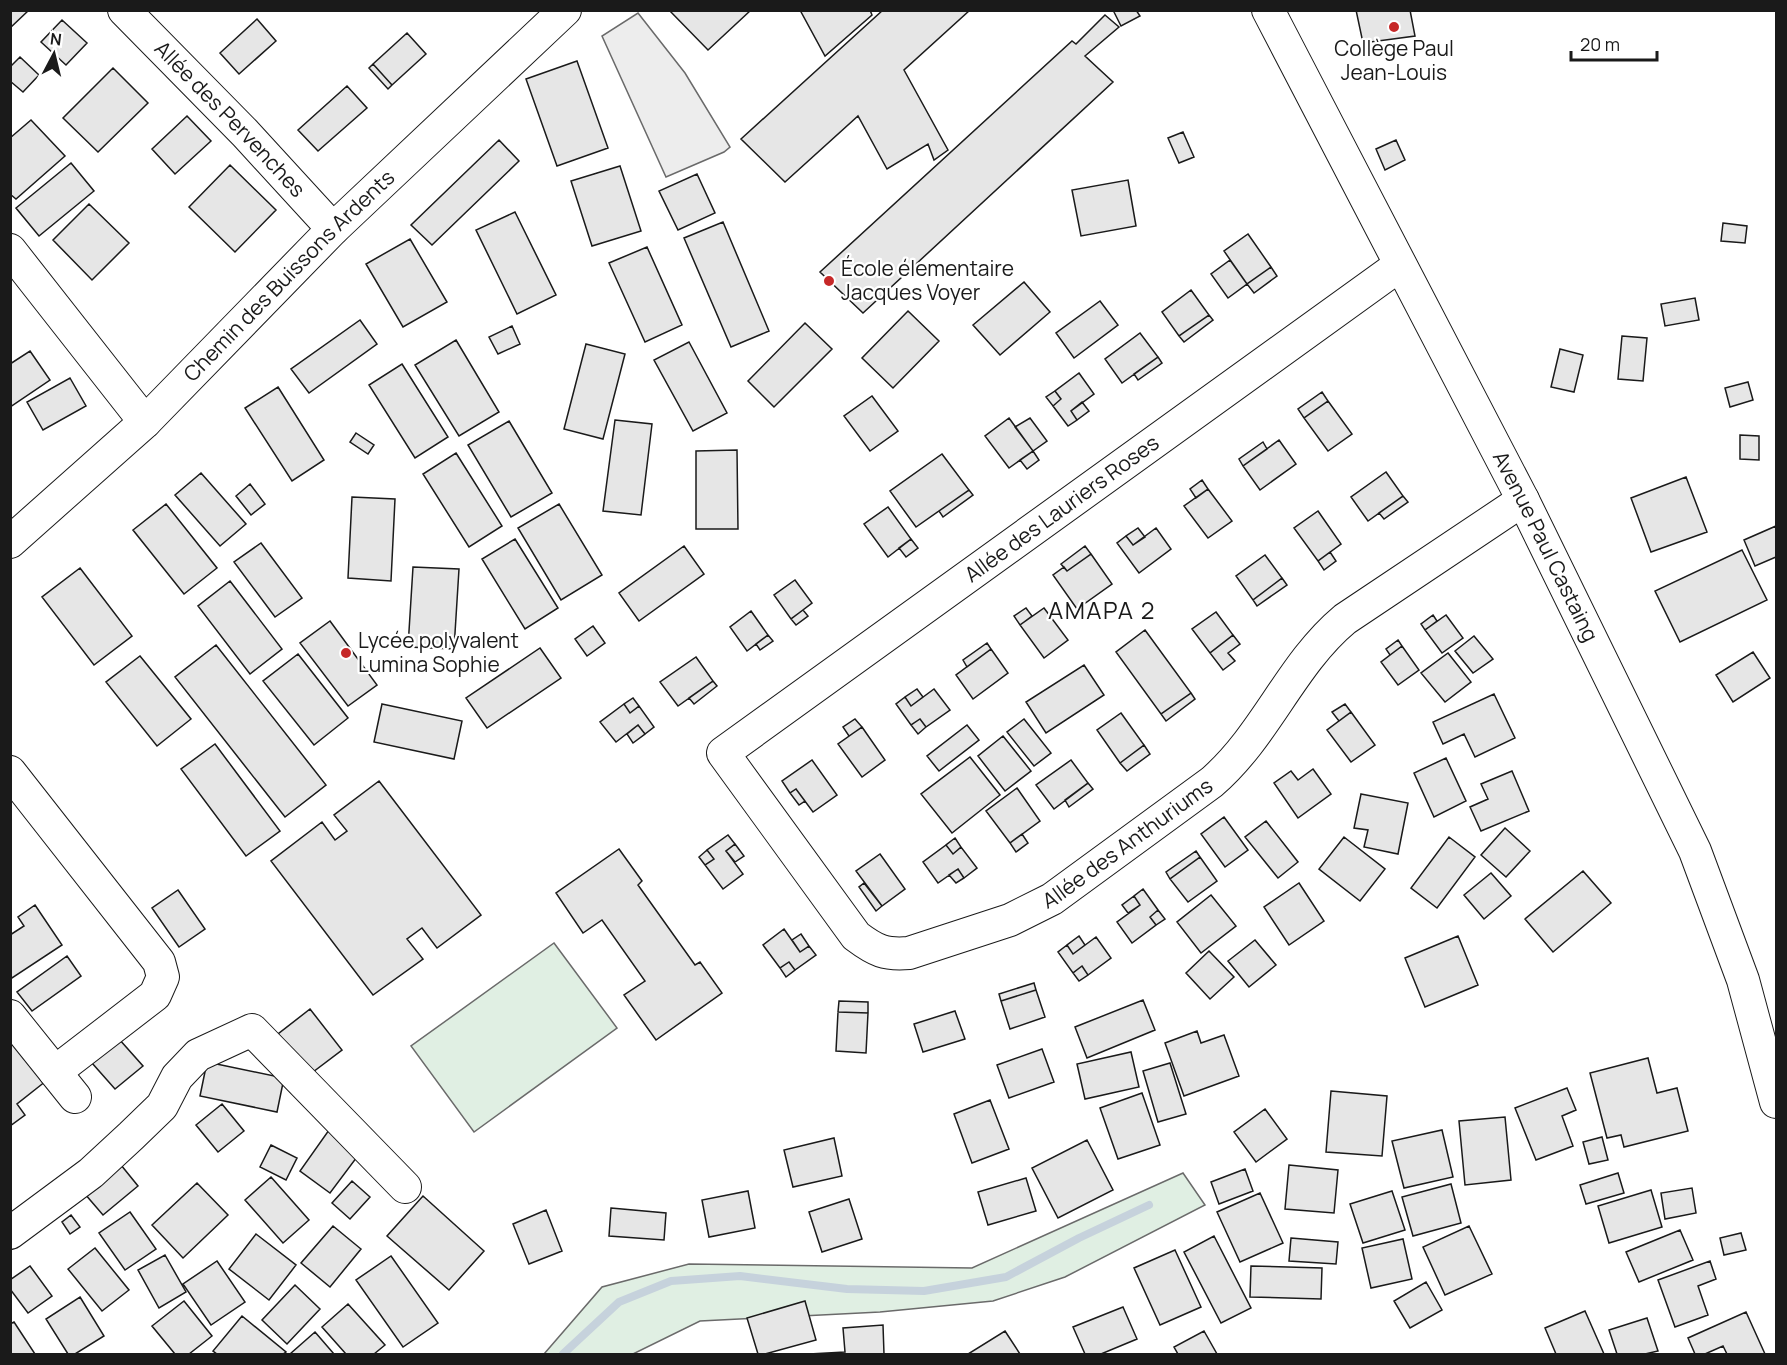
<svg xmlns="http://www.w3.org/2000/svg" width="1787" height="1365" font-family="Manrope,sans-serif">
<rect width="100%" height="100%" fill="#fff"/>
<path fill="#e0efe3" stroke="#6a6a6a" stroke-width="1.5" d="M554 943 617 1028 474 1132 411 1046Z
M1183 1173 1205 1205 1065 1277 993 1301 880 1312 700 1321 633 1354H544L602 1287 689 1264 972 1268Z"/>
<path fill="#ededed" stroke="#6a6a6a" stroke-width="1.5" d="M638 13 685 73 730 147 724 152 666 177 602 36Z"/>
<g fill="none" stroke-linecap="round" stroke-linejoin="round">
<path stroke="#c6d2dc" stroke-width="8" d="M563 1354 619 1302 671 1281 740 1276 847 1289 924 1291 1006 1277 1079 1238 1149 1205"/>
</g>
<path fill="#e6e6e6" stroke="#1a1a1a" stroke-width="1.5" d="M10 10H29L10 28Z
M669 10H751L708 50Z
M800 10H870L872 15 825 56Z
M883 10H970L904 70 948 150 934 160 928 144 887 169 858 116 785 182 741 139Z
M1116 10H1136L1140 16 1121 26 1114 12Z
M1356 10H1410L1415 36 1363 43Z
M1105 15 1119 27 1085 56 1113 82 863 313 820 272 1072 41 1076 44Z
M257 19 276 41 239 74 220 53Z
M62 20 87 43 66 65 41 42Z
M407 33 426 54 392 85 373 64Z
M20 57 39 75 23 92 10 81V67Z
M577 61 608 148 557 166 526 79Z
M373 64 392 85 388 89 369 68Z
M113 68 148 103 98 152 63 118Z
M347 86 367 108 318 151 298 130Z
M187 116 211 141 175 174 152 149Z
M31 120 65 156 16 199 10 194V138Z
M1183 132 1194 157 1179 163 1168 138Z
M499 140 519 161 432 245 411 225Z
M1396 140 1405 160 1385 170 1376 149Z
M71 163 94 191 39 236 16 208Z
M230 165 276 210 235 252 189 207Z
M620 166 641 231 592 246 571 181Z
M697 174 715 213 678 230 659 191Z
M1128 180 1136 226 1081 236 1072 190Z
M89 204 129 243 92 280 53 240Z
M515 212 556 295 517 314 476 230Z
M723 222 769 331 731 347 684 238Z
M1723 223 1747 226 1745 243 1721 241Z
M1248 234 1271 267 1247 284 1224 251Z
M410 239 447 302 403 327 366 264Z
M647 247 682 325 645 342 609 263Z
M1230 260 1247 284 1228 298 1211 274Z
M1271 267 1277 276 1254 293 1247 284Z
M1024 282 1050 312 1000 355 973 325Z
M1191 290 1209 315 1179 336 1162 312Z
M1695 298 1699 320 1665 326 1661 304Z
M1100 301 1118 325 1074 358 1056 333Z
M908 311 939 341 893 388 862 358Z
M1209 315 1213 320 1184 342 1179 336Z
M360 320 377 344 309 393 291 369Z
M805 323 832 349 774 407 748 381Z
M512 326 520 344 498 354 489 337Z
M1140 333 1158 357 1122 383 1105 359Z
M1622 336 1647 338 1643 381 1618 379Z
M456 340 499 412 459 436 415 365Z
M689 342 727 413 693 431 654 360Z
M586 344 625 354 603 439 564 429Z
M1560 349 1583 355 1574 392 1551 387Z
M30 351 50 380 10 407V364Z
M1158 357 1162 363 1138 380 1134 374Z
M402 364 448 437 415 458 369 385Z
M1079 373 1094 394 1071 411 1077 420 1068 426 1053 406 1061 399 1055 391Z
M70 378 86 406 43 430 27 402Z
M1748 382 1753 400 1730 407 1725 388Z
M278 387 324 460 292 481 245 408Z
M1055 391 1061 399 1053 406 1046 397Z
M1322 392 1328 401 1304 418 1298 409Z
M872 396 898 431 870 451 844 416Z
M1328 401 1352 434 1328 451 1304 418Z
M1082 402 1089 411 1077 420 1071 411Z
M1009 418 1033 451 1009 468 985 436Z
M1030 418 1047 441 1033 451 1015 427Z
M615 420 652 424 641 515 603 511Z
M509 421 552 493 511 517 468 445Z
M356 433 374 445 368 454 350 442Z
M1740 435 1759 436V460L1740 459Z
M1279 440 1296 464 1260 490 1243 466Z
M1263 442 1267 449 1243 466 1239 459Z
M737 450 738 529H696V451Z
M1033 451 1039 460 1027 469 1020 460Z
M456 453 502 526 469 547 423 474Z
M942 454 969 490 916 527 890 491Z
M1386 472 1403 496 1368 521 1351 497Z
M201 473 246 524 220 546 175 495Z
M1686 477 1707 532 1651 552 1631 498Z
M1202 480 1208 489 1196 498 1190 489Z
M250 484 265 504 251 515 236 496Z
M1208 489 1232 521 1208 538 1184 506Z
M969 490 973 495 943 517 939 511Z
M1403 496 1408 502 1384 519 1379 513Z
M352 497 395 499 391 581 348 578Z
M166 504 217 568 184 594 133 530Z
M559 504 602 575 561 600 518 528Z
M888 507 911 539 888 557 864 524Z
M1318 511 1341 544 1318 561 1294 528Z
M1776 526V557L1755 566 1744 540Z
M1138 528 1145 537 1133 545 1126 536Z
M1156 528 1171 549 1139 573 1117 543 1126 536 1133 545Z
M515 539 558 608 525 629 482 559Z
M911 539 918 548 906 557 899 548Z
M261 543 302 598 275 617 234 562Z
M684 546 704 574 639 621 619 593Z
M1085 546 1091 554 1067 571 1061 564Z
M1742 550 1767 600 1680 642 1655 591Z
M1330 552 1336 561 1324 570 1318 561Z
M1091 554 1112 584 1077 609 1053 575 1064 567 1067 571Z
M1265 555 1282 578 1253 600 1236 576Z
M413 567 459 569 454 649 408 647Z
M80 568 132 636 94 665 42 597Z
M1282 578 1287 585 1257 606 1253 600Z
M795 580 812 603 791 619 774 595Z
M230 581 282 649 250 674 198 606Z
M1026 608 1032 616 1020 625 1014 616Z
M1044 608 1068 640 1044 658 1020 625Z
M803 610 808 616 796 625 791 619Z
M751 611 768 635 747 651 730 627Z
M1216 612 1233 635 1210 653 1192 629Z
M1433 615 1437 621 1425 630 1421 624Z
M1446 615 1463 638 1442 653 1425 630Z
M330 621 377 685 348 706 300 643Z
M593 626 605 643 587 656 575 639Z
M1145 630 1191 693 1161 714 1116 652Z
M768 635 773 641 760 650 756 644Z
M1233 635 1240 644 1228 653 1235 661 1223 670 1210 653Z
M1474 636 1493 659 1473 673 1455 651Z
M1398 640 1402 646 1390 655 1386 649Z
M987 643 991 649 967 667 963 660Z
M216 645 326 785 285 817 175 677Z
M1402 646 1419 670 1398 685 1381 662Z
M540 648 561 678 487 728 466 698Z
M991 649 1008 673 973 699 956 675Z
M1753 652 1770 678 1733 702 1716 675Z
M1448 653 1471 682 1445 702 1421 673Z
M298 654 348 718 314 745 263 681Z
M140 656 191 719 157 746 106 682Z
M696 657 713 681 678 706 660 682Z
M1084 665 1104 695 1046 733 1026 702Z
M713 681 717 686 694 704 689 698Z
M917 689 923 697 911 706 905 697Z
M934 689 950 710 926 727 920 719 911 725 896 704 905 697 911 706Z
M1191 693 1195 699 1166 721 1161 714Z
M1494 694 1515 738 1475 757 1464 734 1443 744 1433 722Z
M633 698 639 706 630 713 624 704Z
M382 704 462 721 454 759 374 742Z
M624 704 630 713 639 706 654 727 645 734 638 725 616 742 600 722Z
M1345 704 1351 712 1339 721 1332 712Z
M1351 712 1375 745 1351 762 1327 730Z
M1121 713 1144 745 1120 763 1097 730Z
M855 719 862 727 849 736 843 727Z
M920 719 926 727 918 734 911 725Z
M1024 719 1051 753 1034 766 1007 732Z
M638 725 645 734 633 743 627 734Z
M967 725 979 740 939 771 927 756Z
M862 727 885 760 862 777 838 744Z
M1003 736 1031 771 1005 791 978 756Z
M215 744 280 831 246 856 181 769Z
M1144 745 1150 754 1127 771 1120 763Z
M970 757 1000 795 952 833 921 794Z
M1446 758 1466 801 1434 817 1414 773Z
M812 760 837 795 813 812 796 789 790 793 782 781Z
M1071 760 1088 783 1054 809 1036 785Z
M1313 769 1331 794 1298 818 1274 783 1291 771 1298 780Z
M1512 771 1529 811 1481 831 1470 807 1488 799 1481 784Z
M379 781 481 915 437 948 422 928 407 939 423 959 373 995 271 861 322 822 335 840 347 831 334 815Z
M1088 783 1093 789 1069 807 1065 800Z
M1017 788 1040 821 1010 843 986 811Z
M796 789 805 801 799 805 790 793Z
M1361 794 1408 803 1398 854 1364 847 1368 830 1354 828Z
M1224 817 1248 850 1225 867 1201 834Z
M1266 821 1298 862 1278 878 1245 837Z
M1505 828 1530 851 1506 877 1481 855Z
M1022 834 1028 843 1016 852 1010 843Z
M728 835 735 844 726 851 743 874 723 889 705 865 714 859 707 850Z
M1344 837 1385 869 1360 901 1319 869Z
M1449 837 1475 857 1437 908 1411 888Z
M955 838 961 847 953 854 946 845Z
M735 844 744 856 735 862 726 851Z
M946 845 953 854 961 847 977 868 964 878 958 869 938 883 923 862Z
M619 849 642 881 638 885 695 965 700 962 722 993 656 1040 624 995 645 981 602 920 583 933 556 893Z
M707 850 714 859 705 865 699 857Z
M1196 851 1200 857 1170 879 1166 872Z
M880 854 905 889 882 906 856 871Z
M1200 857 1217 881 1188 902 1170 879Z
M958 869 964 878 956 883 949 875Z
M1583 871 1611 903 1553 952 1525 919Z
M1491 873 1511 896 1484 919 1464 895Z
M864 883 882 906 876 911 859 887Z
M1299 883 1324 921 1289 945 1264 907Z
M1143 889 1158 910 1150 917 1156 925 1132 943 1117 922 1140 905 1134 896Z
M178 890 205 929 179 947 152 908Z
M1211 895 1236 926 1201 953 1177 922Z
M1134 896 1140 905 1128 913 1122 905Z
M35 905 62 945 12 978 10 975V935L24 926 18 917Z
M1158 910 1165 919 1156 925 1150 917Z
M784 929 800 952 809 946 816 955 795 970 789 962 780 968 763 945Z
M801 934 809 946 800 952 792 940Z
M1079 936 1085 945 1073 954 1067 945Z
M1458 936 1478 985 1425 1007 1405 958Z
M1096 937 1111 958 1088 975 1082 966 1073 973 1058 952 1067 945 1073 954Z
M1255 940 1276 965 1249 987 1228 961Z
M1209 951 1234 977 1210 999 1186 973Z
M67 956 81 976 32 1011 17 992Z
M789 962 795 970 786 977 780 968Z
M1082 966 1088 975 1079 981 1073 973Z
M1034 983 1036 990 1001 1001 999 994Z
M1036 990 1045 1017 1010 1029 1001 1001Z
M1143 1000 1155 1030 1087 1058 1075 1027Z
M839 1001 868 1002V1013L838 1012Z
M310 1009 342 1050 309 1075 278 1034Z
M955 1011 965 1039 923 1052 914 1024Z
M838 1012 868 1013 866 1053 836 1051Z
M1197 1031 1201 1043 1224 1035 1239 1076 1184 1096 1165 1043Z
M10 1037 46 1081 17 1104 25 1115 10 1126Z
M119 1039 143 1066 115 1089 92 1063Z
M1042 1049 1054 1082 1009 1098 997 1065Z
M1131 1052 1139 1087 1085 1099 1077 1064Z
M1648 1058 1657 1093 1677 1088 1688 1131 1624 1147 1621 1135 1607 1138 1590 1073Z
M207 1062 284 1078 277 1112 200 1096Z
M1170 1063 1186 1114 1158 1122 1143 1071Z
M1567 1088 1576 1110 1562 1116 1573 1146 1536 1160 1515 1108Z
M1331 1091 1387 1096 1382 1156 1326 1152Z
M1142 1093 1160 1145 1118 1159 1100 1108Z
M990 1100 1009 1149 972 1163 954 1114Z
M222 1104 244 1131 218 1152 196 1125Z
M1265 1109 1287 1139 1256 1162 1234 1132Z
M1505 1117 1511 1180 1465 1185 1459 1121Z
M329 1130 360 1153 330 1193 300 1171Z
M1442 1130 1453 1177 1404 1188 1392 1141Z
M1602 1137 1608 1160 1589 1164 1583 1142Z
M834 1138 842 1176 793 1187 784 1150Z
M1087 1140 1113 1190 1058 1218 1032 1168Z
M271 1145 297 1158 286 1180 260 1167Z
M121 1165 138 1186 103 1215 85 1194Z
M1289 1165 1338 1170 1334 1213 1285 1209Z
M1245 1169 1253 1191 1219 1204 1211 1182Z
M1618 1173 1624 1193 1586 1204 1580 1185Z
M271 1177 309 1220 283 1243 245 1200Z
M1026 1178 1036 1211 988 1225 978 1192Z
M352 1181 370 1197 350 1219 332 1203Z
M197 1183 228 1215 183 1258 152 1225Z
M1451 1184 1461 1223 1413 1236 1402 1197Z
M1692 1188 1696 1213 1665 1219 1661 1193Z
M1651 1190 1662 1227 1609 1243 1598 1206Z
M748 1191 755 1228 709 1237 702 1200Z
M1392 1191 1405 1230 1363 1243 1350 1204Z
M1260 1193 1283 1243 1240 1262 1217 1212Z
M423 1196 484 1251 449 1290 387 1236Z
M849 1199 862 1239 822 1252 809 1212Z
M611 1208 666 1213 664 1240 609 1236Z
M546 1210 562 1251 529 1264 513 1224Z
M130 1212 156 1249 125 1270 99 1233Z
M71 1215 80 1227 70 1234 62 1222Z
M333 1226 361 1249 330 1287 301 1263Z
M1469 1226 1492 1274 1445 1295 1423 1247Z
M1680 1230 1693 1260 1639 1282 1626 1252Z
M1741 1233 1746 1250 1724 1255 1720 1238Z
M256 1234 296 1265 269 1300 229 1269Z
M1214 1236 1251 1308 1221 1323 1184 1252Z
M1291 1238 1338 1242 1336 1264 1289 1261Z
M1403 1239 1412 1279 1371 1288 1362 1248Z
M95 1248 129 1290 102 1311 68 1269Z
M1175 1250 1201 1307 1160 1325 1134 1268Z
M165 1255 186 1292 159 1308 138 1270Z
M391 1256 438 1323 403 1347 356 1280Z
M217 1261 245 1302 211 1325 183 1284Z
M1710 1261 1716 1279 1698 1286 1708 1315 1675 1327 1658 1280Z
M30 1266 52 1296 28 1313 10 1289V1280Z
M1251 1266 1322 1268 1321 1299 1250 1297Z
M1426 1282 1442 1310 1410 1328 1394 1301Z
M295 1285 320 1309 287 1344 262 1320Z
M80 1297 104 1336 75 1354H68L46 1319Z
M184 1301 212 1336 189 1354H175L152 1326Z
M805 1301 816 1340 765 1354H758L747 1318Z
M348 1304 385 1345 374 1354H346L322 1327Z
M1123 1307 1137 1339 1101 1354H1085L1073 1327Z
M1585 1311 1604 1354H1556L1545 1328Z
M1746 1312 1765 1354H1727L1723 1346 1705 1354H1695L1688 1338Z
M242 1316 286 1352 283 1354H217L213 1351Z
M1647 1318 1658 1351 1645 1354H1617L1609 1330Z
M14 1322 35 1354H10V1324Z
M883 1325 884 1354H809L845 1352 843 1328Z
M1005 1331 1020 1354H968Z
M1204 1331 1217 1354H1178L1174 1347Z
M315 1332 334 1354H290Z"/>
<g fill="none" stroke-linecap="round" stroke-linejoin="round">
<defs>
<g id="minor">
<path id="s1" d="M124 10 245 133 333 229"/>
<path id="s2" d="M1268 10 1523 500 1695 851 1743 980 1776 1102"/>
<path d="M10 250 145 422"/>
<path id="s3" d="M1400 265 723 753 856 936C876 951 885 955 909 953L1010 920 1052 899 1212 782C1267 734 1290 665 1345 619L1523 500"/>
<path id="s4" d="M10 542 145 422 333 229 565 10"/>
<path d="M10 772 159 962 163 977 155 995 55 1072"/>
<path d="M10 1016 75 1097"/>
<path d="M10 1233 91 1173 131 1136 162 1106 177 1077 198 1055 252 1030 405 1187"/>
</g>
</defs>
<use href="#minor" stroke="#1a1a1a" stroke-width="34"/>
<use href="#minor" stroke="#fff" stroke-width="32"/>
</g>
<g fill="#c62828" stroke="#fff" stroke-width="2">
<circle cx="1394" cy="27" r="6"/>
<circle cx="829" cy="281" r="6"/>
<circle cx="346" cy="653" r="6"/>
</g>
<g text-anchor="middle" stroke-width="4.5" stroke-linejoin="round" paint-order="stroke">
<g font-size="21" fill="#1a1a1a" stroke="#fff" text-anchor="start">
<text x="1394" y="56" text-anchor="middle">Collège Paul<tspan x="1394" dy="24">Jean-Louis</tspan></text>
<text x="841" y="276">École élementaire<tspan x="841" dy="24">Jacques Voyer</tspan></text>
<text x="358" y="648">Lycée polyvalent<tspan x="358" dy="24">Lumina Sophie</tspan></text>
</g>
<g font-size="21" fill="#1a1a1a" stroke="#fff">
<text dy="7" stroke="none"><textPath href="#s1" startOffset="152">Allée des Pervenches</textPath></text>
<text dy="7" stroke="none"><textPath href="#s4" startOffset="386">Chemin des Buissons Ardents</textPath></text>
<text transform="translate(1062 509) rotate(-36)" y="7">Allée des Lauriers Roses</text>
<text dy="7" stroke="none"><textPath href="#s2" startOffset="604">Avenue Paul Castaing</textPath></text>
<text dy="7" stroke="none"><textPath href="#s3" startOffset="1365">Allée des Anthuriums</textPath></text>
</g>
<g font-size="24" letter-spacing="1.5" fill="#1a1a1a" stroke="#fff">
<text x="1102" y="619">AMAPA 2</text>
</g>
</g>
<rect width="1787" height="1365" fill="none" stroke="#1a1a1a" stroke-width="24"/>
<g transform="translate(54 54) rotate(7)" stroke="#ffffff" stroke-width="4.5" paint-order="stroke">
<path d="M0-4.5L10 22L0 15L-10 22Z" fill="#1a1a1a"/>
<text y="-9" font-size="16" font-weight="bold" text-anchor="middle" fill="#1a1a1a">N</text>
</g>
<path d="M1571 51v9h86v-9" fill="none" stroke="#1a1a1a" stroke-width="3"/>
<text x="1580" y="51" font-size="18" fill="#1a1a1a" stroke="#ffffff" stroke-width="4.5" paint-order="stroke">20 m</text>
</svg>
